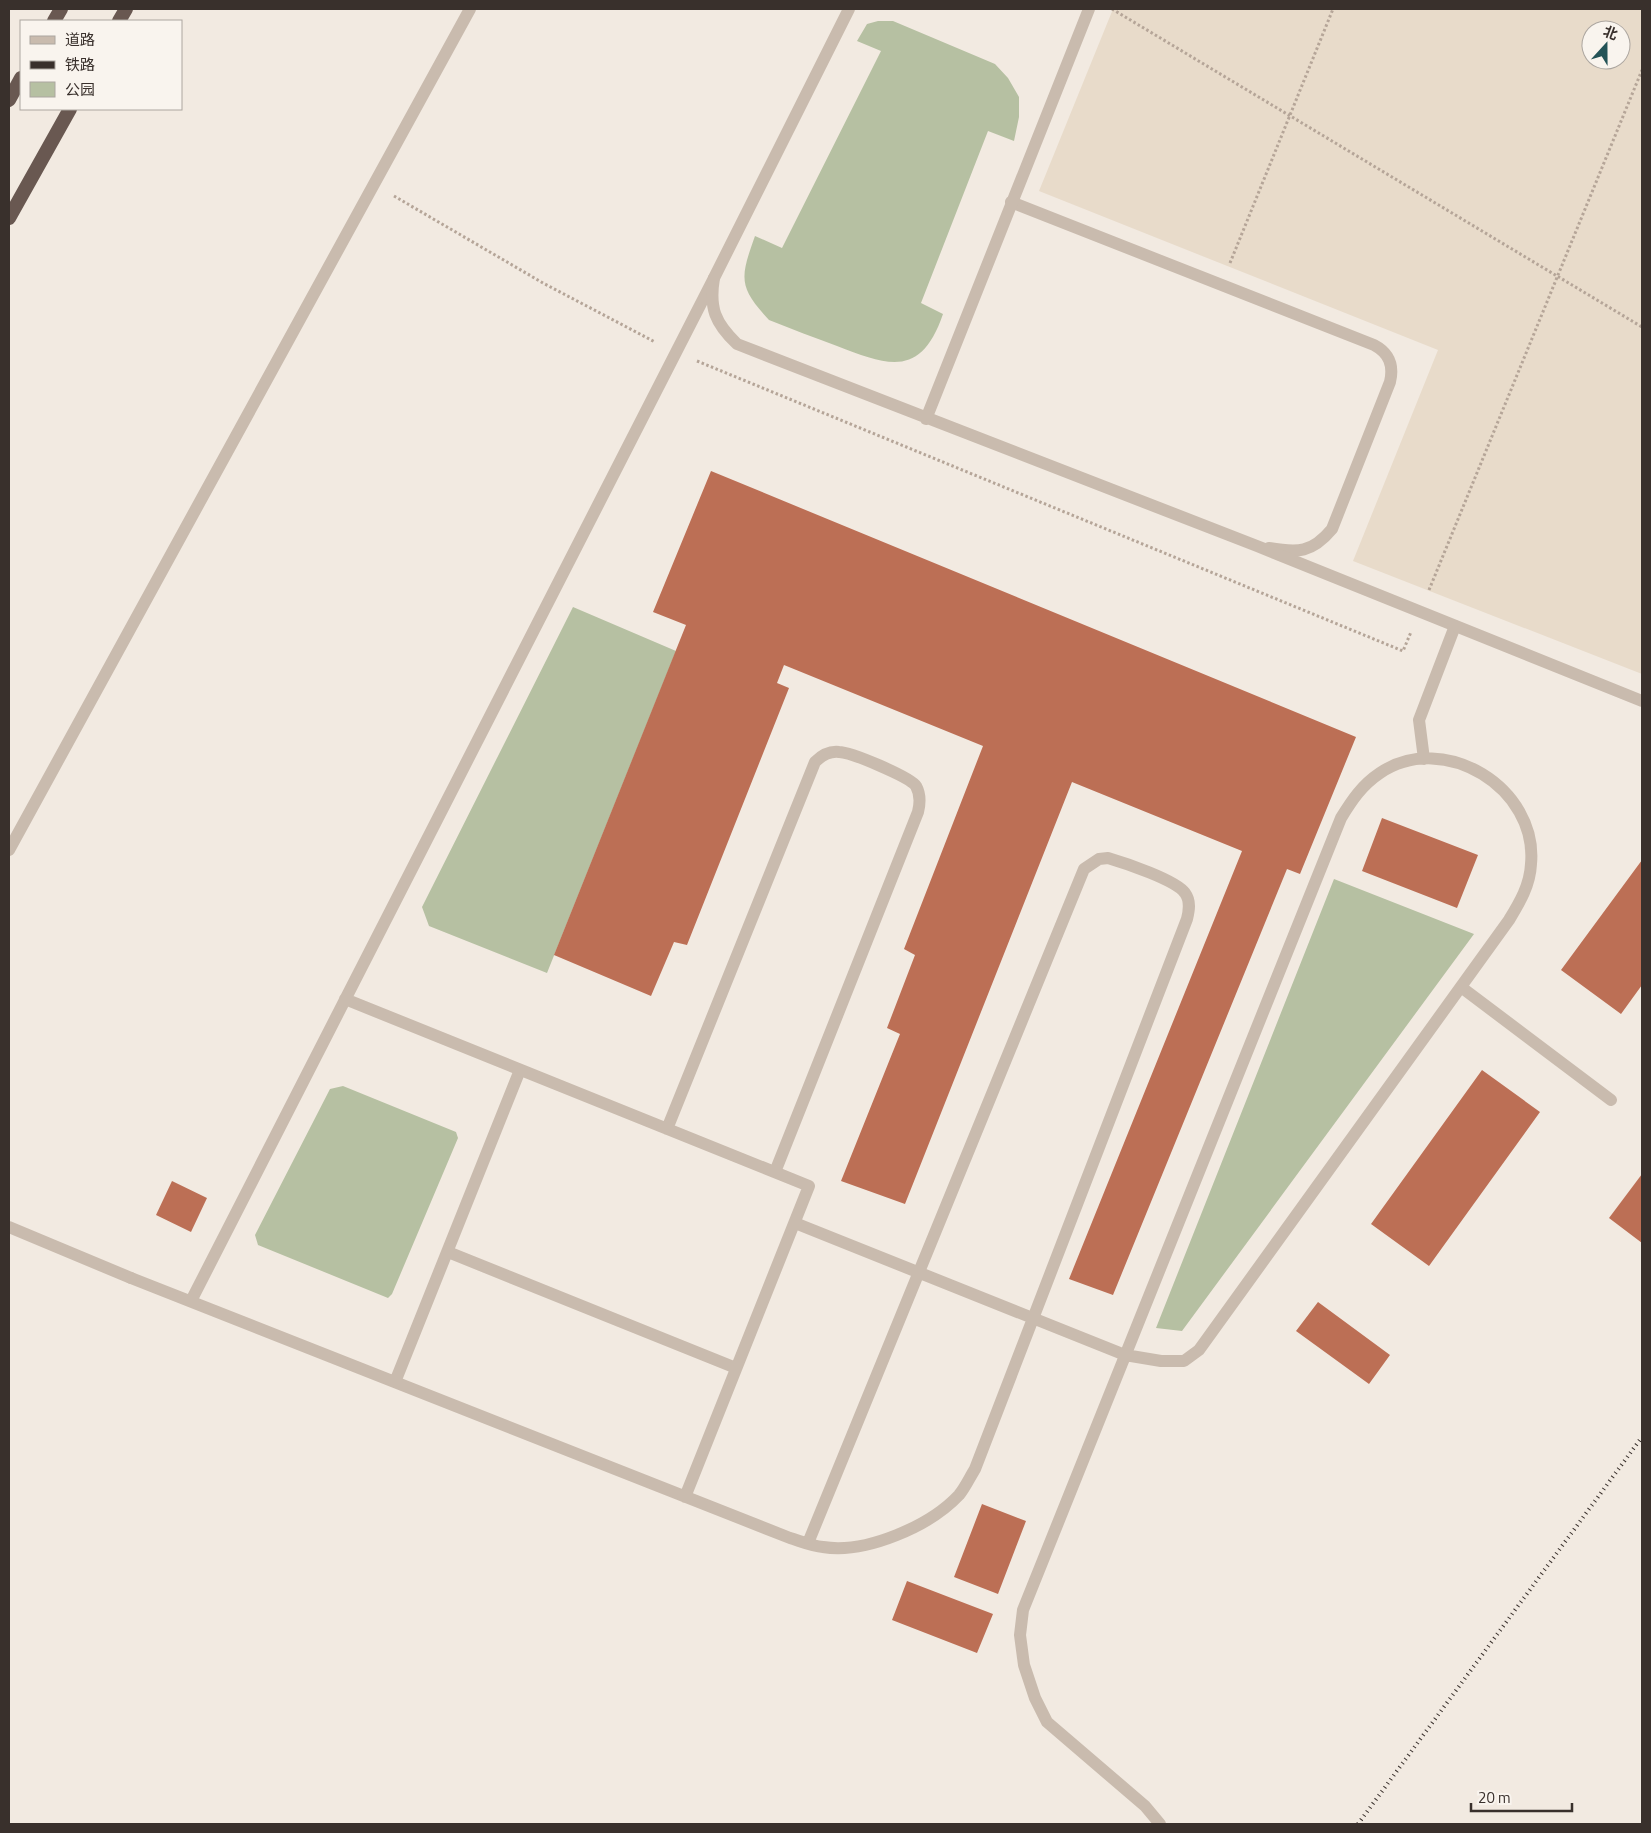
<svg xmlns="http://www.w3.org/2000/svg" width="1651" height="1833" font-family="'Titillium Web','Noto Sans SC',sans-serif">
<rect width="100%" height="100%" fill="#f2eae1"/>
<path fill="#b6c0a2" d="M878 21H893L995 64 1008 78 1019 97V117L1014 141 988 131 921 303 943 314C921 378 889 366 837 346 815 338 792 329 769 320 738 287 740 278 755 236L782 248 881 51 857 41 867 24Z
M573 607 676 651 547 973 429 926 422 907Z
M1334 879 1474 934 1182 1331 1156 1328Z
M343 1086 456 1132 458 1138 392 1294 388 1298 258 1245 255 1235 330 1089Z"/>
<path fill="#e8dbca" fill-rule="evenodd" d="M1113 9H1642V674L1353 561 1438 350 1039 191ZM1591 30H1621V60H1591Z"/>
<path fill="#bc6f55" d="M711 471 1356 737 1300 874 1287 869 1113 1295 1069 1279 1242 851 1072 782 905 1204 841 1181 900 1034 887 1028 915 955 904 949 983 746 784 665 777 683 789 688 687 945 674 942 651 996 554 955 686 625 653 612Z
M1382 818 1478 855 1457 908 1362 871Z
M1642 860V985L1621 1014 1561 970Z
M1482 1070 1540 1112 1429 1266 1371 1224Z
M1642 1174V1243L1609 1218Z
M172 1181 207 1198 191 1232 156 1215Z
M1318 1302 1390 1355 1369 1384 1296 1331Z
M982 1504 1026 1521 998 1594 954 1577Z
M907 1581 993 1614 977 1653 892 1620Z"/>
<g fill="none" stroke-linecap="round" stroke-linejoin="round">
<path stroke="#b5a598" stroke-width="3" stroke-dasharray="2.5 2.5" stroke-linecap="butt" d="M1112 9 1642 327
M394 196 543 283 655 342
M1230 263 1333 9
M697 361 1403 651 1411 632
M1429 590 1642 70"/>
<path stroke="#c9bbae" stroke-width="12" d="M1011 202 1374 345C1389 353 1394 365 1390 382L1332 529C1312 553 1298 553 1269 548
M1424 759 1419 720 1455 626
M9 850 470 9
M1461 987 1611 1100
M345 999 809 1186 685 1497
M667 1129 815 762C822 755 830 751 839 752 851 752 910 777 916 786 921 795 920 804 918 812L775 1172
M795 1223 1125 1355 1161 1361H1184L1199 1350 1509 920C1520 902 1530 885 1531 864 1538 788 1444 730 1380 773 1362 785 1352 800 1341 818L1023 1610 1020 1635 1024 1665 1035 1698 1047 1722 1145 1806 1160 1824
M448 1252 736 1368
M131 1278 790 1538C800 1541 812 1546 823 1547 866 1554 930 1526 959 1495 965 1488 970 1477 975 1469L1187 919C1189 911 1191 901 1185 893 1176 880 1125 863 1108 858L1099 859 1084 869 808 1543
M191 1301 714 278
M395 1382 520 1070"/>
<path stroke="#c9bbae" stroke-width="12" d="M849 9 714 278C709 308 715 323 737 344L1257 546 1642 701
M926 419 1089 9
M9 1227 131 1278"/>
<path stroke="#695851" stroke-width="14" d="M54 21 61 9
M119 21 126 9
M9 100 21 78
M9 218 70 109"/>
<path stroke="#39302c" stroke-width="4" stroke-dasharray="1 4" stroke-linecap="butt" d="M1358 1824 1642 1437"/>
</g>
<rect width="1651" height="1833" fill="none" stroke="#39302c" stroke-width="20"/>
<rect x="20" y="20" width="162" height="90" fill="#f9f4ee" stroke="#aca6a0"/>
<rect x="30" y="36" width="25" height="8" fill="#c9bbae" stroke="#aca6a0"/>
<text x="65" y="45" font-size="15" fill="#39302c">道路</text>
<rect x="30" y="61" width="25" height="8" fill="#39302c" stroke="#aca6a0"/>
<text x="65" y="70" font-size="15" fill="#39302c">铁路</text>
<rect x="30" y="82" width="25" height="15" fill="#b6c0a2" stroke="#aca6a0"/>
<text x="65" y="95" font-size="15" fill="#39302c">公园</text>
<g transform="translate(1606 45) rotate(21)"><circle r="24" fill="#f9f4ee" stroke="#aca6a0"/>
<path d="M0-4L9 19L0 12L-9 19Z" fill="#245357"/>
<text y="-8" font-size="14" font-weight="bold" text-anchor="middle" fill="#39302c">北</text>
</g>
<path d="M1471 1803v8h101v-8" fill="none" stroke="#39302c" stroke-width="2.5"/>
<text x="1478" y="1803" font-size="15" fill="#39302c" stroke="#f9f4ee" stroke-width="4" paint-order="stroke">20 m</text>
</svg>
